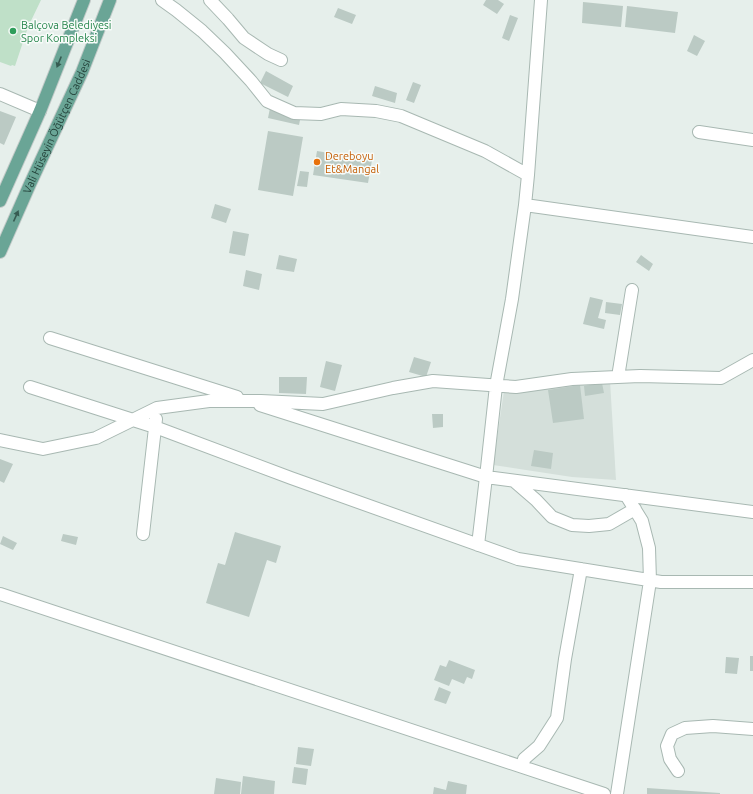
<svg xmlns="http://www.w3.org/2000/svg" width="753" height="794" font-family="Ubuntu,sans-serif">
<rect width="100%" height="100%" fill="#e6efeb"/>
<path fill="#d4dfda" d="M610 381 616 480 572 477 493 465 504 391Z"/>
<path fill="#bfe0c8" d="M0 0H41L28 27 15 66 12 65 11 66 0 62Z"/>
<path fill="#bbcac4" d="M486 0H498L504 4 497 14 483 5Z
M583 2 623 6 621 27 582 23Z
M627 6 678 12 675 33 625 27Z
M338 8 356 15 352 24 334 17Z
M510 15 518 18 509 41 502 38Z
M694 35 705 41 697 56 687 51Z
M266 71 293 86 288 97 260 83Z
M413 82 421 85 414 103 406 100Z
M375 86 397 93 395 103 372 96Z
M270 108 301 115 299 125 268 118Z
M0 111 16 117 4 145 0 143Z
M268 131 303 137 293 196 258 190Z
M317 151 372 160 368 183 313 175Z
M300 171 309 172 307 187 297 186Z
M215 204 231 209 226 223 211 218Z
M233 231 249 234 245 256 229 253Z
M279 255 297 259 294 272 276 269Z
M641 255 653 264 649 271 636 262Z
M246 270 262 274 259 290 243 286Z
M590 297 603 300 598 318 606 320 604 329 583 324Z
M606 302 622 304 620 315 605 313Z
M414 357 431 362 426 377 409 372Z
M326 361 342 365 335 391 320 387Z
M279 377H307L306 394 279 393Z
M602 383 604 393 585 396 584 386Z
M580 385 584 419 553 423 548 390Z
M432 414H443V427L433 428Z
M534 450 553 453 551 469 531 466Z
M0 459 13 464 4 483 0 481Z
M235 532 281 546 276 563 267 560 249 617 206 603 218 563 225 565Z
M63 534 78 537 76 545 61 541Z
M3 536 17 543 13 550 0 544Z
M750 656H753V671H750Z
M726 657 739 658 737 674 725 673Z
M449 660 475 670 472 679 467 677 464 684 452 679 449 686 434 680 440 665 446 667Z
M439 687 451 692 446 704 434 700Z
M298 747 314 749 311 766 296 764Z
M294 767 308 769 306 785 292 783Z
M243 776 275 781 274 794H241Z
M216 778 241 782 240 794H214Z
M448 781 467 785 466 794H433L434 787 446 790Z
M647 788 720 793V794H647Z"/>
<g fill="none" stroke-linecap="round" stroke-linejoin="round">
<defs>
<path id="minor" d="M162 0 176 10 202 31 225 53 251 81 267 101 294 113 321 114 341 109 376 111 401 116 485 151 528 175
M210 0 228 19 244 38 268 54 281 60
M541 0 528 175 525 205 512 299 496 386 486 477 753 512
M0 94 40 111
M699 132 753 140
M525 205 753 237
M50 338 237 397
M618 377 632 290
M30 387 155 427 291 478 518 559 661 582H753
M260 405 486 477 478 545
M0 440 43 449 96 438 157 408 209 401H261L323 404 393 388 433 381 516 387 572 379 640 376 721 378 753 360
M514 481 536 500 552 517 572 525 589 526 609 524 635 509
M143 534 156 419
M0 594 604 794
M523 767 524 759 539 746 557 718 565 659 581 569
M678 771 670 759 667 746 672 734 685 728 713 726 753 729
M617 794 650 581 649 548 642 521 626 495"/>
<g id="major">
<path d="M0 201 40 111 84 0"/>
<path id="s1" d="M0 252 30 184 82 72 110 0"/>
</g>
</defs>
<use href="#minor" stroke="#a8b8b2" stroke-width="14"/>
<use href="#major" stroke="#c2cac8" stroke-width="14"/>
<use href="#minor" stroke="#fff" stroke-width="12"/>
<use href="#major" stroke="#6aa596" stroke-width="12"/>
</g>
<defs><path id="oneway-solid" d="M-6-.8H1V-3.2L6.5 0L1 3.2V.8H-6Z"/></defs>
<g fill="#365b51">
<use href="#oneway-solid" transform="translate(59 62) rotate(112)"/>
<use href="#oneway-solid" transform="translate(16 216) rotate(-66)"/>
</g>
<circle fill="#2e9e5b" stroke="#f7fbf9" stroke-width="1.5" cx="13" cy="31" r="4"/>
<circle fill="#e8710a" stroke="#f7fbf9" stroke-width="1.5" cx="317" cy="162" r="4"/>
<g text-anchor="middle" stroke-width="3" stroke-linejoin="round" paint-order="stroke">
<g font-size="11" fill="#27864d" stroke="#f7fbf9" text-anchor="start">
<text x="21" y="29">Balçova Belediyesi<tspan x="21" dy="13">Spor Kompleksi</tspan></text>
</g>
<g font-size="11" fill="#24423a" stroke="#f7fbf9">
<text dy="4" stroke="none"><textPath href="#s1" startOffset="138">Vali Hüseyin Öğütçen Caddesi</textPath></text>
</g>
<g font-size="11" fill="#c56008" stroke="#f7fbf9" text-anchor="start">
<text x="325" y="160">Dereboyu<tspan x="325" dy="13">Et&amp;Mangal</tspan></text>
</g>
</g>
</svg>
